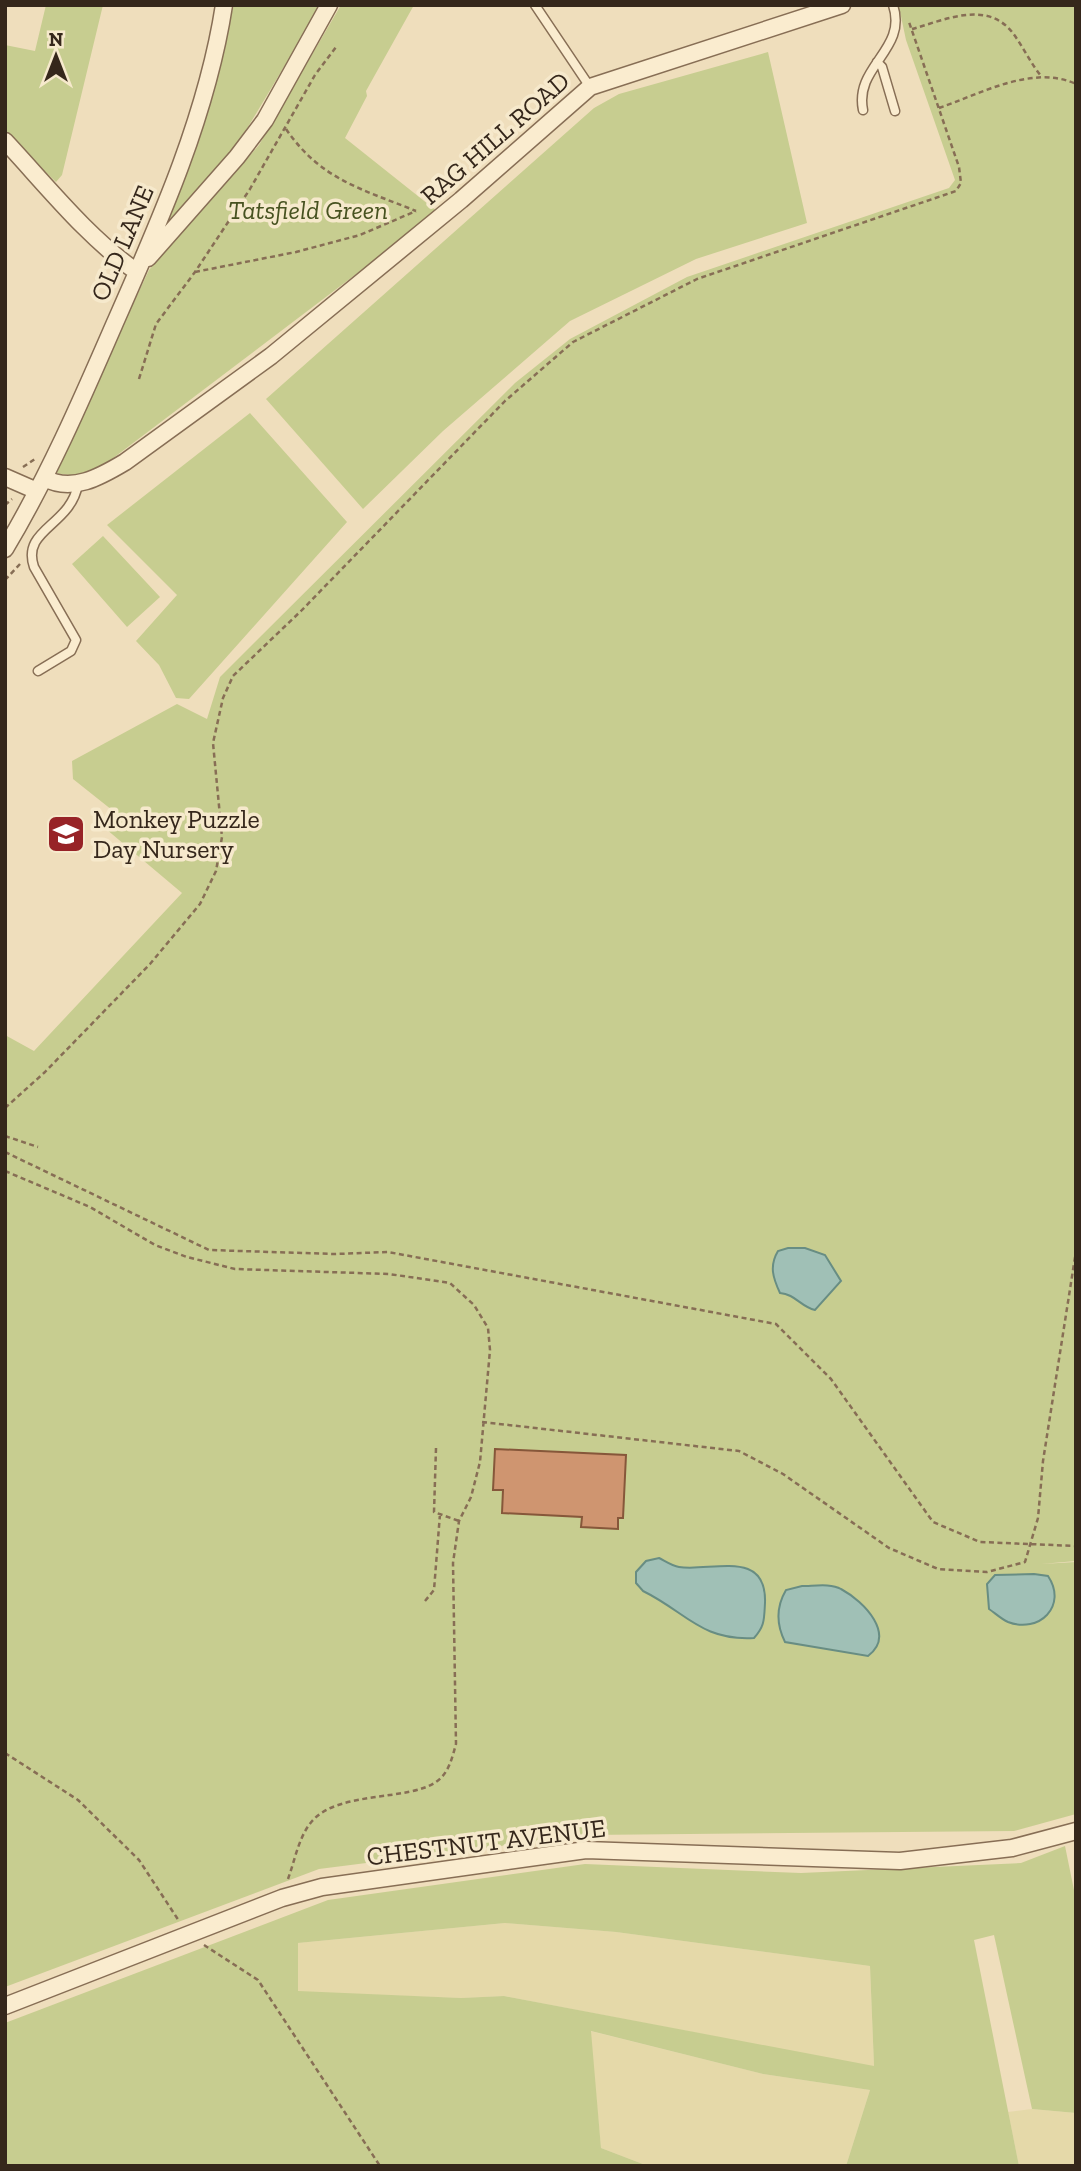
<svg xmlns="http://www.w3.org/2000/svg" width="1081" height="2171" font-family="'Zilla Slab',serif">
<rect width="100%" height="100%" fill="#efdebc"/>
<path fill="#e5d9a9" d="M505 1923 616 1932 870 1966 874 2067 504 1996 461 1998 298 1992V1943Z
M590 2031 763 2074 870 2090 846 2166H648L601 2148Z
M1032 2109 1076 2113V2166H1019L1008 2112Z"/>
<path fill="#c7cd90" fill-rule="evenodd" d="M46 5H103L62 175 56 182 5 134V45L35 51Z
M234 5H321L233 152 157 238 219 59Z
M341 5H414L366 91 367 96 345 138 438 212 108 462 78 476 54 473 149 270 259 145Z
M905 5H1076V1561L1041 1564 1076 1562V1814L1014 1831 587 1835 319 1869 5 1987V1035L34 1051 182 893 106 829 112 810 73 779 72 761 177 704 207 719 220 677 515 383 570 339 687 277 949 188 955 180 906 40 899 7Z
M768 52 807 223 696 259 570 321 443 431 363 509 266 399 594 108 619 94Z
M250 413 347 522 189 699 176 698 159 665 136 641 177 595 107 525Z
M103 536 160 597 127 627 72 564Z
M1065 1846 1076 1900V2113L1032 2109 994 1935 974 1940 1019 2166H846L870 2090 763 2074 591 2031 601 2148 648 2166H5V2023L328 1900 585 1864 801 1873 1021 1863ZM505 1923 616 1932 870 1966 874 2066 504 1996 461 1998 298 1991V1943Z"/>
<path fill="#a0c0b6" stroke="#688d83" stroke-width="2" d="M788 1248H805L825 1255 841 1281 815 1310C801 1307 795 1294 780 1293 773 1278 769 1266 778 1251Z
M659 1558C665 1561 672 1566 679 1567 711 1572 767 1548 765 1603 764 1619 765 1626 754 1638 701 1641 686 1612 643 1591L636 1583V1572L646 1561Z
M1034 1574 1048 1576C1068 1606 1039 1634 1008 1622 1001 1619 995 1613 989 1609L987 1584 995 1575Z
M802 1586C814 1586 831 1583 841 1589 865 1602 896 1635 868 1656L785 1642C776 1624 776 1607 786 1590Z"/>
<path fill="#cf9570" stroke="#86573a" stroke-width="2" d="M495 1449 626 1455 623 1518H618V1529L581 1527 582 1517 502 1513 503 1490H493Z"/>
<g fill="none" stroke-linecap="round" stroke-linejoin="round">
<defs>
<path id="lane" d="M535 5 590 87
M877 62 882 67 895 111
M863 110C854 66 908 50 893 5
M38 671 71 651 76 640 34 567C21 529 71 526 78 484"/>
<path id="street" d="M5 141C47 186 87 237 137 272
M148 258 237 157 265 120 329 5
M5 477 37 491
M44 478C72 493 100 477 125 462L271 356 461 200 590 87 842 5
M5 549C48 477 81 401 114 325 159 223 207 116 224 5
M5 2006 282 1898 322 1887 586 1850 900 1861 1012 1848 1076 1831"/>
</defs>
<use href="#lane" stroke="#876e55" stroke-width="11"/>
<use href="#street" stroke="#876e55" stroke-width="19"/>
<path stroke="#876e55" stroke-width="2.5" stroke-dasharray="5 3.5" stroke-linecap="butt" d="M912 29C945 20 986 0 1012 32 1023 46 1030 63 1042 77
M939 108C980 94 1033 64 1076 84
M286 129C321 180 362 189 416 211
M195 272 296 252 360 235 416 211
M139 379 156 324 195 272 250 189 315 75 336 47
M23 467 35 459
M5 505 12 499
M5 580 20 564
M5 1108 45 1072 150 964 200 904 216 871 222 837 213 743 223 698 233 676 301 611 505 401 573 342 697 279 956 191 961 183 959 167 909 22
M5 1136 38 1147
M5 1152 209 1250 335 1254 388 1252 776 1324 831 1379 933 1522 980 1542 1076 1546
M5 1171 90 1207 155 1245 187 1257 235 1269 389 1274 450 1283 474 1305 488 1328 490 1350 480 1462 471 1497 459 1521 453 1563 456 1744C452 1758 449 1773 436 1782 408 1801 340 1791 313 1820 299 1835 295 1860 288 1879
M482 1422 739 1451 783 1474 889 1548 938 1569 987 1572 1025 1562 1038 1518 1043 1461 1076 1251
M436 1448 434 1512 459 1521
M425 1601 434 1590 440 1514
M5 1753 78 1800 139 1860 179 1921
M204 1945 258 1980 380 2166"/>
<use href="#lane" stroke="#faeccf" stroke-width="8"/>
<use href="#street" stroke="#faeccf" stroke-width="16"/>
</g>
<defs>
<symbol id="school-square" viewBox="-11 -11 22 22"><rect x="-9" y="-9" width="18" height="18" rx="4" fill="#972327" stroke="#f6e9cc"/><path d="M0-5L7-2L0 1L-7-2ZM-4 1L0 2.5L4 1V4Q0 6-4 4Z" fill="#fff"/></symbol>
</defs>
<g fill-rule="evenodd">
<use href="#school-square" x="44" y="812" width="44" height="44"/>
</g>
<g text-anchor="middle" stroke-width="7" stroke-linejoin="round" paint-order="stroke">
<g font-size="26" fill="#35271b" stroke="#f6e9cc">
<text transform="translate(495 138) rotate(-41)" y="9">RAG HILL ROAD</text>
<text transform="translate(122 243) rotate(-67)" y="9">OLD LANE</text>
<text transform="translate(486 1842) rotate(-7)" y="9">CHESTNUT AVENUE</text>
</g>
<g font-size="26" font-style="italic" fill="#475220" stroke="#f6e9cc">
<text x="308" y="219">Tatsfield Green</text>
</g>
<g font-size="26" fill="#35271b" stroke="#f6e9cc" text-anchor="start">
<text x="93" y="828">Monkey Puzzle<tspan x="93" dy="30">Day Nursery</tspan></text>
</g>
</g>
<rect width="1081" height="2171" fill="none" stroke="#35271b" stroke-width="14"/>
<g transform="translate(56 56)" stroke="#f6e9cc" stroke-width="5" paint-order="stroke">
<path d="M0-5L12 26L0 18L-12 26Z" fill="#35271b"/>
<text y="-10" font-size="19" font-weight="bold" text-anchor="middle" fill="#35271b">N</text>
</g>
</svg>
